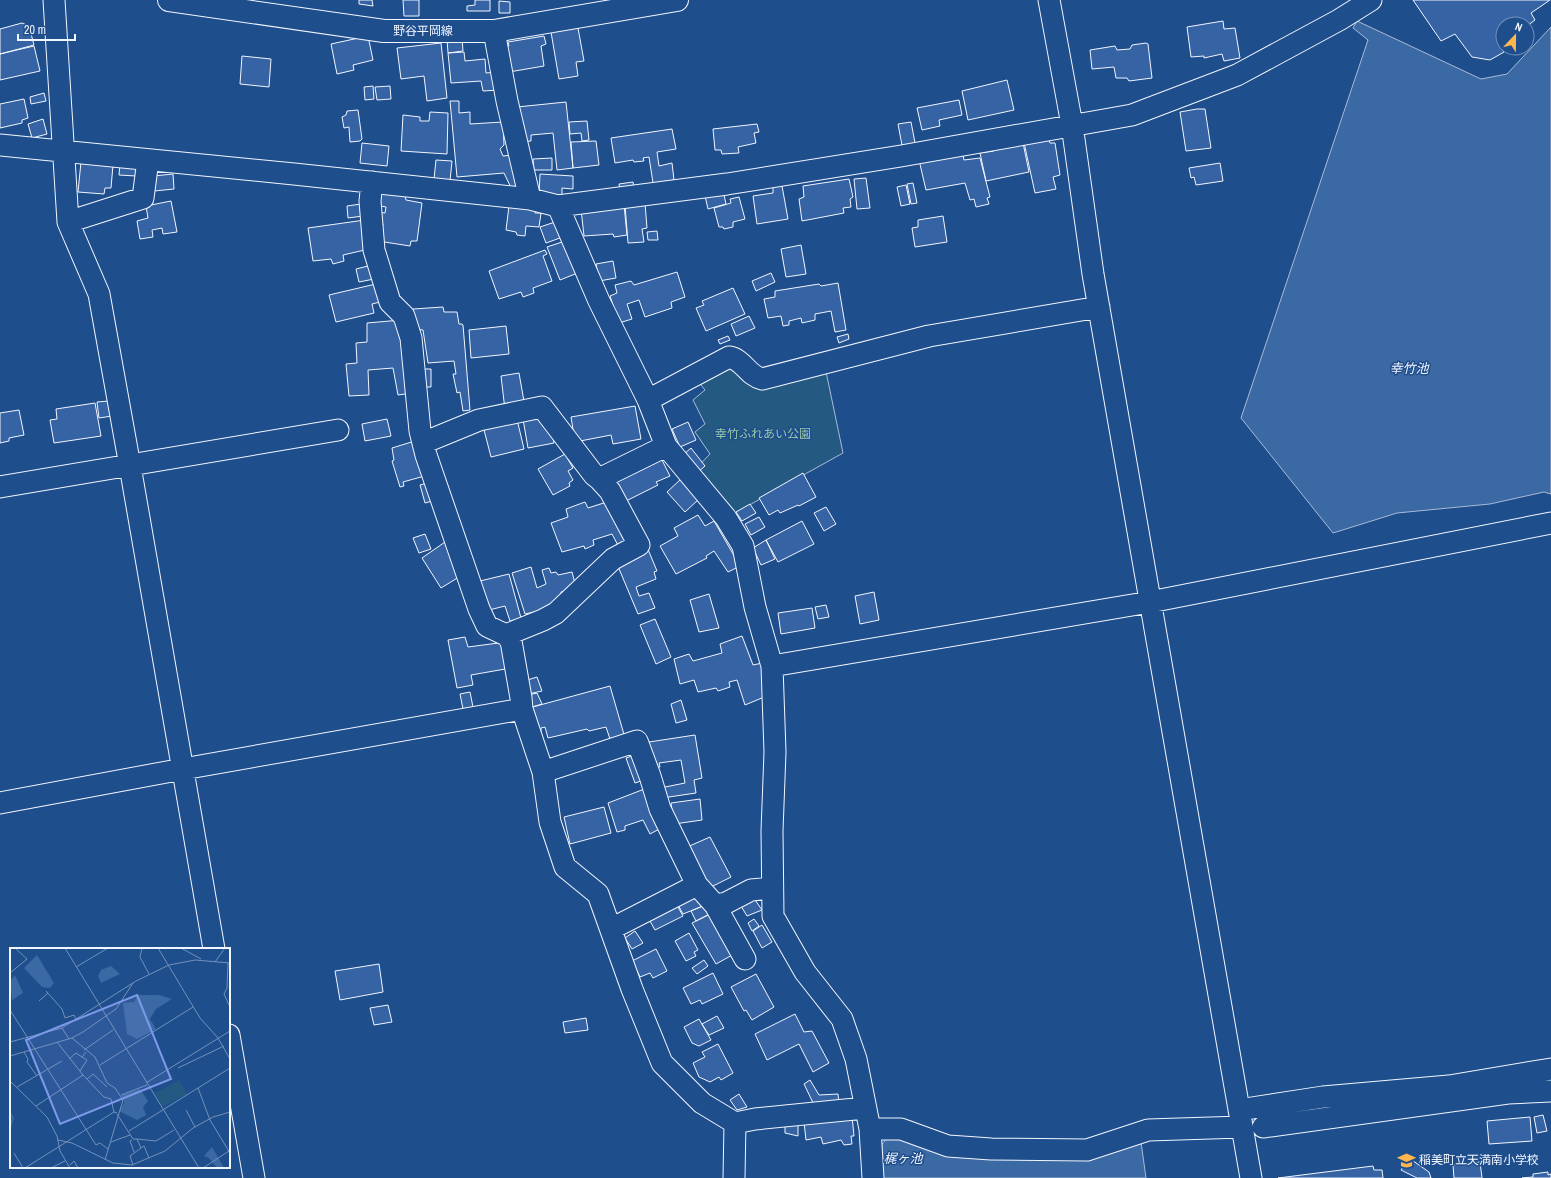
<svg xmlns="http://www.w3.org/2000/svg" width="1551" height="1178" font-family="'Archivo Narrow','Noto Sans JP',sans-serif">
<rect width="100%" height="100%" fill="#1f4e8c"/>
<path fill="#245a82" stroke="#a8bbd7" d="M736 358 762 379 824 362 843 453 726 518 690 475 710 454 695 432 705 424 693 400 705 390 694 376Z"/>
<path fill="#3b69a3" stroke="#a8bbd7" d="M1357 21 1481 79 1507 74 1551 27V494L1544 492 1490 504 1397 513 1333 533 1241 418 1368 40 1353 28Z
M890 1135 940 1149 1141 1142 1146 1178H881L882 1144Z"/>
<path fill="#3563a3" stroke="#f2f6ff" d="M359 0H372L373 6 359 4Z
M403 0H419V16H404Z
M475 0H490V11H467V6L475 5Z
M1413 0H1550L1531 13 1535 20 1527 26V24H1503V38L1499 41 1504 52 1490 60 1472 57 1455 34 1441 41Z
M499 1 510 2V13H499Z
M1223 21 1224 29 1235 28 1240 58 1224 61 1222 54 1204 58V56L1191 57 1187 27Z
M22 23 29 26 34 45 0 54V29Z
M578 28 584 61 576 62 578 76 559 79 551 32Z
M368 36 373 60 353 65 354 70 337 74 331 44Z
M544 36 546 44 541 46 544 66 509 72 505 47 509 46 508 42Z
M462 38 463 51 448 53 447 39Z
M441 43 447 98 427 101 424 76 401 79 397 48Z
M1146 43 1148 44 1152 78 1129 81 1127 78H1116L1114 67 1092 69 1090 50 1115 46 1117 50 1130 49 1132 45Z
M34 46 40 71 0 80V54Z
M464 52 465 61 485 59 486 73 497 72 499 90 483 91 481 81 451 83 448 53Z
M242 56 271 59 269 87 240 84Z
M1007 80 1014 110 968 120 962 91Z
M373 86 374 99 365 100 364 87Z
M390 86 391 99 377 100 375 87Z
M44 93 46 101 31 104 30 97Z
M24 99 28 118 22 120V123L0 128V104Z
M959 100 962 115 939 120 940 126 922 130 917 108Z
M450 101H459V113L470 112V124L503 122 504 145 500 149 503 156 512 155 523 189 513 192 504 173 457 177Z
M566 102 573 168 557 170 553 133 531 135V141L521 142 517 107Z
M1197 109H1205L1211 148 1186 151 1180 112Z
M358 110 362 139 360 141 350 142 349 127 344 128 342 117 346 115 347 111Z
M430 112 448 113 447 154 401 151 403 115 420 117V121H429Z
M43 119 47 134 32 138 28 124Z
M587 121 589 140 582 141 581 133 570 134 569 122Z
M911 122 916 148 904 156 898 124Z
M757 124 759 132 754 133 756 143 738 147 739 153 722 154 721 150H715L713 129Z
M672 129 676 149 657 152 659 166 672 163 674 180 653 183 649 157 643 158 644 161 634 162 633 160 615 163 611 138Z
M1046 133 1050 143H1055L1060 175 1053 177 1056 189 1035 193 1023 138Z
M1022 138 1029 172 986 181 980 153 994 151V144Z
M596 141 599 165 573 168 571 142Z
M362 143 389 146 387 166 360 163Z
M962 150 964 160 980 158 990 197 987 198 989 204 976 207 974 199 970 200 965 183 926 190 919 160Z
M552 158V170H534L533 159Z
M436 160 452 161 450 181 434 179Z
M81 162 113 165 111 188H105L104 194 78 192Z
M120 163 137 165 136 176 119 175Z
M1220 163 1223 181 1196 185 1194 177 1191 178 1189 168Z
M173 174 174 189 154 191 153 176Z
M540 174 573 176V189L562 188V195L539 194Z
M866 178 870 208 857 209 854 179Z
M849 179 853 197 850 199 851 207 843 208 844 213 802 221 799 199 804 197 803 186Z
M633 182 634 189 620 191 619 184Z
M913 183 917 203 911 204 907 184Z
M906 185 910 204 901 206 897 187Z
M782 186 788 219 757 224 753 196 773 193V187Z
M378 192 405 196 406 200 422 203 417 241H411L410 246 378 241 383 224 375 223 377 212 385 213 386 207 375 205Z
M715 193V196L724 195 726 204 708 209 705 196Z
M739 197 745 219 733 222V227L724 229 723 227H719L714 208 731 203 730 199Z
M171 201 177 232 163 234 162 228 152 230 153 237 140 239 137 221 148 218 146 206Z
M645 203 647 228 642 229 644 242 628 243 625 205Z
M361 204 363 216 348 218 347 206Z
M624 205 627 235 614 237 613 234 584 236 581 209Z
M509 206 535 209V213H541L539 227 526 226 525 236 517 235 516 232 506 230Z
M943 216 947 242 915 247 912 228 918 227V220Z
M365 220 369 249 343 255 344 261 333 264 331 259 313 261 308 228Z
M555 222 560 238 546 243 540 227Z
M657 231 658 240H648L647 232Z
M568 240 580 272 560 280 547 247Z
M801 245 806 274 786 277 781 249Z
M545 250 547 254 543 256 552 281 533 288 534 293 523 297 521 292 499 299 489 271Z
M613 261 616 278 599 281 596 264Z
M372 265 374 279 359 282 356 269Z
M677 272 685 297 671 302 672 308 645 317 639 300 627 304 632 319 619 323 610 296 617 293 615 285 631 281 634 285Z
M771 273 775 282 756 291 752 281Z
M380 283 384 301 372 304 374 313 336 322 329 295Z
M838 283 846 330 835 332 831 311 815 314V320L802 323 801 318 789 321V325L783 326 781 316 768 318 764 299 775 297V291L819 284 821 286Z
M733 288 745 314 706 331 696 308 704 305 702 301Z
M443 307 444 312H457L459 324H462L463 325 470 410 463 411 460 392 457 393 453 374H456L454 361 428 363 423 330 414 329 413 309Z
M749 316 755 328 736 336 731 324Z
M401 320 412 393 398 395 393 368 368 370 369 395 349 396 346 364 357 363 356 343 367 342V323Z
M506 326 509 354 471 358 469 330Z
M848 334 849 339 839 343 837 337Z
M728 336 730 340 720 344 718 340Z
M424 369H431V387H424Z
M519 373 525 407 505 410 501 376Z
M109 401 112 416 99 418 97 402Z
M95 403 101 436 54 443 50 420 57 419 56 409Z
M635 406 641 439 613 444 611 435 575 442 571 417Z
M19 410 24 435 9 438V441L0 443V413Z
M516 415 524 449 491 457 482 422Z
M544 415 551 425 554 443 528 448 523 419Z
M387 419 391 436 365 441 362 424Z
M688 422 696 440 680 447 672 429Z
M418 440 428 475 403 482 404 486 400 487 392 461 394 460 392 448Z
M691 448 705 466 697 473 683 455Z
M565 454 573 468 568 471 573 480 569 483 570 486 553 495 538 469Z
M660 456 670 476 656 482 658 485 626 501 614 478Z
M803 473 816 497 799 506 798 505 780 513 778 510 769 515 759 498Z
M681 479 699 499 685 512 667 492Z
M431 482 436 500 425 503 420 485Z
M613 500 633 545 621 551 612 534 593 540 594 545 585 549 584 546 562 552 551 523 568 517 566 509 585 502 588 508Z
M750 504 756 513 742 521 736 512Z
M826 507 836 524 824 531 814 513Z
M698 515 705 526 714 521 740 566 728 572 714 551 706 556 707 558 676 574 660 546 678 536 674 528Z
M759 517 765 527 751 535 745 524Z
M802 521 814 544 778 562 766 540Z
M425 534 431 549 419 553 413 538Z
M766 540 775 559 761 565 753 548Z
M445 542 459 577 441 588 422 558Z
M647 547 657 571 654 572 656 579 636 587 639 596 649 593 655 608 638 614 617 564Z
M531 567 537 588 546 584 542 570 549 568 551 573 556 572 558 575 572 572 576 587 561 592 562 598 536 616 534 612 525 614 512 573Z
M509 574 521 618 510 621 505 606 489 610 480 581Z
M874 592 879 620 860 624 855 596Z
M709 594 719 628 699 632 690 600Z
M826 605 829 617 818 619 815 607Z
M812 608 815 628 781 634 778 613Z
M655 619 671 657 656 664 640 625Z
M742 636 753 665 762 663 769 695 745 705 737 680 729 682 730 687 718 691 716 688 698 692 694 680 680 684 674 659 689 654 693 661 722 653 720 644Z
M465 637 468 647 506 642 511 668 471 675 473 685 457 688 448 640Z
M537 677 542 691 528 694 524 681Z
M610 686 625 738 611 742 606 727 589 731 587 729 548 738 545 727 541 728V732L536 733 529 708Z
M470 692 473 707 463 709 460 694Z
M537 693 542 704 529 708 525 696Z
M681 700 687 720 676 723 671 704Z
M695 735 702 778 694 780 696 793 662 798 660 788 685 783 681 760 659 763 660 767 653 768 649 742Z
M638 754 647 779 635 783 626 758Z
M647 788 663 827 650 834 643 820 625 826V830L617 832 608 803Z
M700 799 702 820 674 824 671 803Z
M604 807 611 833 570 844 564 817Z
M710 837 731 877 711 887 685 848Z
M697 893 703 906 683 914 677 903Z
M751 894 762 910 747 916 738 901Z
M674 900 683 916 655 930 646 914Z
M705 905 710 914 696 921 691 911Z
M710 914 734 954 716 964 692 923Z
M754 919 759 926 752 931 748 923Z
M762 925 772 942 762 948 753 931Z
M635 931 643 943 632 949 625 938Z
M689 933 698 950 694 952 696 956 686 961 675 941Z
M656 949 667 971 653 978 650 973 640 977 632 961Z
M704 960 708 966 697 974 692 968Z
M379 964 383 992 340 1000 335 971Z
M713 973 723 994 702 1004 700 1000 691 1004 683 988Z
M756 974 774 1007 752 1020 746 1010 744 1011 731 987Z
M388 1005 392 1022 374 1025 370 1008Z
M795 1014 804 1032 812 1031 829 1063 813 1072 799 1044 767 1060 755 1034Z
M717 1016 724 1028 709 1035 702 1024Z
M586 1018 588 1030 565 1033 563 1022Z
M699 1019 711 1040 699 1046 692 1043 684 1027Z
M718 1044 733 1073 721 1080 719 1077 710 1082 699 1077 693 1063 705 1057 702 1052Z
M810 1080 819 1095 838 1094 839 1104 815 1107 804 1084Z
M739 1094 747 1107 737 1110 730 1100Z
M1543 1115 1547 1131 1537 1133 1534 1117Z
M852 1116 854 1136H851L852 1144 844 1145 841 1140 823 1144 821 1137 806 1140 804 1122Z
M1530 1117 1532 1141 1489 1144 1487 1121Z
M785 1121 798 1122V1136L785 1133Z
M1409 1158 1429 1172 1431 1178H1417L1401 1170Z
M1480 1162 1482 1178H1454L1453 1165Z
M1373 1166 1374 1170H1382L1383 1178H1278Z
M1548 1172V1175L1551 1174V1178H1522L1533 1177V1174Z"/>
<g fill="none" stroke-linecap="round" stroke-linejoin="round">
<defs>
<path id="minor" d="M54 0 68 222 99 294 130 466 214 949
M1049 0 1072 125 1093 274 1251 1178
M494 31 507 101 530 199
M0 145 294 174 530 199 558 206 727 184 901 156 1132 115 1237 75 1339 20 1371 0
M372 182 370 201 374 250 390 302 404 316 411 338 420 431 426 455 479 609 487 626 506 635 511 641 521 698 522 709
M558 206 599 301 648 400 666 446 726 518 743 546 755 607 772 666 775 752 772 831 773 916 805 972 842 1019 856 1059 870 1129 873 1178
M68 222 143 198 148 160
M648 400 729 357C743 359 748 376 762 379L929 336 1099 307
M423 443 479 420 542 407 594 475 599 479 666 446
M0 487 338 430
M506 635 543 620 556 613 613 559 639 545 610 491 599 479
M772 666 1150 602 1551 523
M543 772 637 741 650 776 660 809 697 885 715 905 745 959
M0 803 183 769 522 709 543 772 550 822 565 867 598 894 632 989 662 1063 702 1103 735 1123 734 1178
M715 905 726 903 751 890 772 888
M611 929 697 885
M229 1035 254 1178
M1239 1110 1323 1097 1449 1086 1551 1069
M735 1123 755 1119 865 1108
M1263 1127 1508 1093 1551 1091
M870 1129H901L948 1146 991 1149 1087 1150 1148 1130 1242 1127"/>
<path id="major" d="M169 0 384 31H494L677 0"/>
</defs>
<use href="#minor" stroke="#f2f6ff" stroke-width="23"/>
<use href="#major" stroke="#f2f6ff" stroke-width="24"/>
<use href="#minor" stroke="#1f4e8c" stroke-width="21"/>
<use href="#major" stroke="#1f4e8c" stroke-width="22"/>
</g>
<defs>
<symbol id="school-bare" viewBox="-9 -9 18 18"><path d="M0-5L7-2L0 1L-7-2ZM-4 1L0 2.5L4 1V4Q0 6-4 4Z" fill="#ffb74d" stroke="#1f4e8c" stroke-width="2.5" paint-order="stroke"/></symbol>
</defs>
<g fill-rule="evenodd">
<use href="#school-bare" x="1394" y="1148" width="25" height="25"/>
</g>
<g text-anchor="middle" stroke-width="3" stroke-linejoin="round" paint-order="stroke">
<g font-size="12" fill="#f2f6ff" stroke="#1f4e8c">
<text x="423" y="35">野谷平岡線</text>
</g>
<g font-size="12" fill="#97c8a6" stroke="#1f4e8c">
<text x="763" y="438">幸竹ふれあい公園</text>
</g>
<g font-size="12" fill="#f2f6ff" stroke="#1f4e8c" text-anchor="start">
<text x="1419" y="1164">稲美町立天満南小学校</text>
</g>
<g font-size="13" font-style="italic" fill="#f2f6ff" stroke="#1f4e8c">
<text x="1409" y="373">幸竹池</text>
<text x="903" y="1163">梶ヶ池</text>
</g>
</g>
<g transform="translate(10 948)">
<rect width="220" height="220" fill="#1f4e8c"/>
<path d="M169 132 177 146 153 158 145 145Z" fill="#245a82"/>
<path d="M27 7 44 35 40 40 32 39 14 20ZM101 18 110 26 91 35 88 28 91 22ZM5 27 13 45 2 52 0 33ZM128 47H149L162 51 146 61 140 71 146 81 127 91 117 86 113 55 124 54ZM130 141 138 153 133 159 136 167 127 172 109 163 114 155 112 147ZM202 199 208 209 214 220H207L199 210 194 208Z" fill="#3b69a3"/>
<path fill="none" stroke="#3b69a3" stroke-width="2" d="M0 165 3 170 0 180"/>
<path fill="none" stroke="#7391ba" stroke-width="1" d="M55 0 189 220M132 0 130 9 139 26M148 0 190 70 208 90 220 111M171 0 191 11M205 14 215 0M218 15 217 40 214 46 220 59M66 19 98 0M0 25 17 11 5 0M36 43 52 61 55 70 64 67 66 71M29 53 38 45M0 62 86 197 90 195 98 201M52 80 59 91M62 90 85 109 97 135 105 140 113 152 95 212M0 94 52 80 126 33 159 17 185 12 220 15M47 94 73 127M74 102 103 82M14 104 18 111 17 114 27 128M0 108 62 90 73 84 106 61 123 35M59 111 66 105 72 109 76 104M90 117 183 59M168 120 214 98M70 123 77 112 72 109M77 131 83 126 97 139M0 133 37 169 47 188 50 203 60 220M136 135 220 83M7 139 52 113M188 140 200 172 220 205M111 147 137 137M26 158 73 127 94 149 101 151 104 164M176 162 185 179M107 166 123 191H127L131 200 134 198 139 210M119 183 220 120M127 191 146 193 164 182M48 192 62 195 103 215 122 217 155 203 183 180 203 169 220 164M122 192 120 193 124 204M101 194 120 187M4 205 13 220M60 217 64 213 68 220M123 217 120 208 131 200M15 220 104 164 107 165M41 220 55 213M193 220 219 203"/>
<path fill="#7d9aea" fill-opacity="0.15" stroke="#7d9aea" stroke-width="2" d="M127 47 161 131 50 176 16 92Z"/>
<rect width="220" height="220" fill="none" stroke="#f2f6ff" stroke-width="2"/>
</g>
<g transform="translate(1515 36) rotate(22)"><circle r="19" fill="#1f4e8c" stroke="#7391ba"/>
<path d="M0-3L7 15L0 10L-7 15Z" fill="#ffb74d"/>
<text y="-6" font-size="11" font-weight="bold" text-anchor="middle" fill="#f2f6ff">N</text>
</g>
<path d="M18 34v6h57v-6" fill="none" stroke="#f2f6ff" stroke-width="2"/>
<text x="24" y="34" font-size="12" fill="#f2f6ff" stroke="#1f4e8c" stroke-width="3" paint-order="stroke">20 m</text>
</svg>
